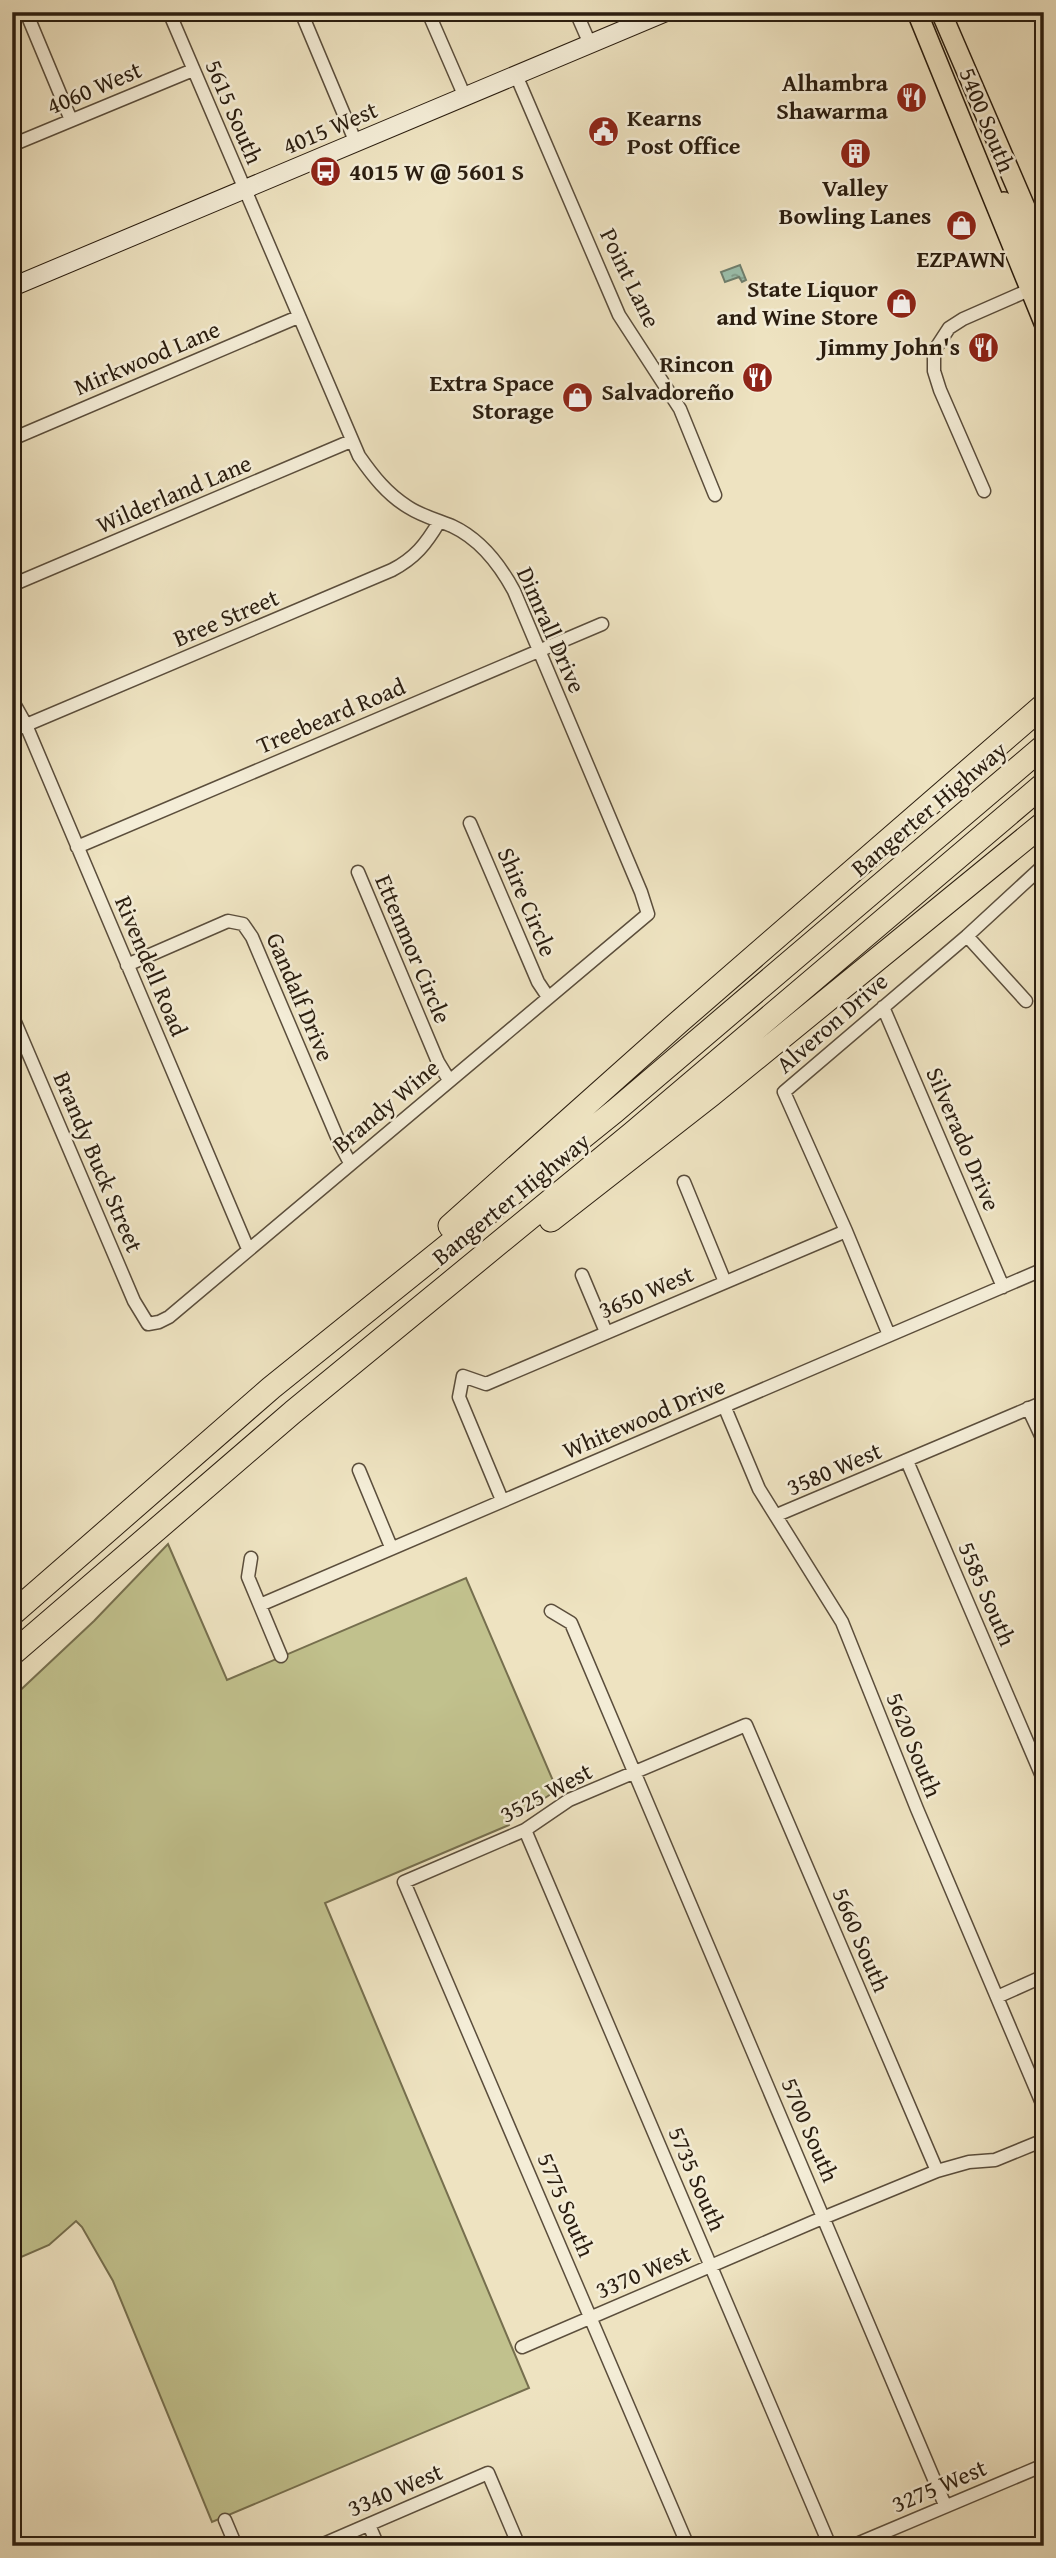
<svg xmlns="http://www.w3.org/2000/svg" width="1056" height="2558" font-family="'Gentium Book Plus',serif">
<defs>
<pattern id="water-ripples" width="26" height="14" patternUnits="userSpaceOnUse" patternTransform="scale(1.75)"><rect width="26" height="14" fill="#9bbfac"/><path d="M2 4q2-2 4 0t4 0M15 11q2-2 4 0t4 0" fill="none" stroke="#7f9b8a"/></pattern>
</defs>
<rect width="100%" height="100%" fill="#eee3c1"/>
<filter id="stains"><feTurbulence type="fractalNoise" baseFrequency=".00286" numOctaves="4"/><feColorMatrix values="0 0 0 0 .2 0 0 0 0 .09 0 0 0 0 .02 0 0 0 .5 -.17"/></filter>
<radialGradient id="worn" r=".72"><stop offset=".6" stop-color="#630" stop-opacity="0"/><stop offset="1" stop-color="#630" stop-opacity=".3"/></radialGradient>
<path fill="#c1c18d" stroke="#766f4e" stroke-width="2" d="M168 1544 227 1680 466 1578 557 1790 527 1810 508 1820 509 1825 325 1903 529 2388 212 2522 113 2281 82 2227 76 2221 49 2245 12 2261V1698L94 1621Z"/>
<path fill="url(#water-ripples)" stroke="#6e7e6d" stroke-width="2" d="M740 265 746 280 742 282 739 277 725 282 721 272Z"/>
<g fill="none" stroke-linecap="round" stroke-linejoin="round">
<defs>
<path id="street" d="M26 12 71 120
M301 12 356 143
M428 12 465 97
M576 12 590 44
M516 75 619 315 680 409 715 495
M12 145 193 70
M12 439 298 317
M984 491 940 390 934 371V351L949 328 963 319 1029 290
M12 585 351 441
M12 700 26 725 248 1249
M12 731 392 570C415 558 426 544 439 522
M470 823 538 982 548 997
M77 847 602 624
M358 872 438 1062 449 1080
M967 936 1026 1001
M127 965 228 921 243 924 252 937 340 1144 350 1163
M883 1007 1003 1287
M12 1015 134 1301 148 1324 159 1322 169 1317 648 914 641 892 514 591C500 565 480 539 452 526 437 520 422 516 408 507 387 494 373 476 359 456L169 12
M684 1182 725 1282
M582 1275 606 1332
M889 1335 846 1231 784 1092 967 936 1044 865
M725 1408 759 1489 842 1622 917 1809 1044 2108
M1028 1408 1044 1442
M907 1461 1044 1781
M359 1470 391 1547
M502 1500 459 1397 463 1376 486 1384 846 1231
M777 1515 1044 1402
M251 1558 248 1577 281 1656
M260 1605 1044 1269
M551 1611 571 1623 945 2505
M525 1830 830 2546
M997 1997 1044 1976
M522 2347 813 2222 937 2171 969 2162 995 2160 1044 2140
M225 2520 236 2546
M369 2525 378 2546
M319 2546 488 2473 519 2546
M688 2546 404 1882 525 1830 569 1800 746 1725 937 2171
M852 2546 1044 2465"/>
<path id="secondary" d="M12 287 666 12"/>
<path id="primary" d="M917 12 1044 323
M941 12 1044 251
M1004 202 1025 240 1044 282"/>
<path id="highway" d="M551 1220 711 1095 1044 823
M450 1226 680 1021 1044 705
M12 1614 271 1388 615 1111 1044 746
M12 1654 293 1412 633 1133 1044 784"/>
</defs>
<use href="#street" stroke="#5b4e3c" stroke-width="15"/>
<use href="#secondary" stroke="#2a1d0f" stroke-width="20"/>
<use href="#primary" stroke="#2a1d0f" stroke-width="22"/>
<use href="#highway" stroke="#2a1d0f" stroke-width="25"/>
<use href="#street" stroke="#f4edd7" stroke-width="12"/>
<use href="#secondary" stroke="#f4edd7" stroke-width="18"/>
<use href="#primary" stroke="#eee3c1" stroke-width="19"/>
<use href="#highway" stroke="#eee3c1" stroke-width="23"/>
</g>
<defs>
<symbol id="restaurant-disc" viewBox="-11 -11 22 22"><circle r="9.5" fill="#8f2418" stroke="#f4edd7"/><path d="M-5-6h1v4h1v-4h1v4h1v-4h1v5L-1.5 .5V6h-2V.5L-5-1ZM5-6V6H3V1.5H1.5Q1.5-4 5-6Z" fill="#fff"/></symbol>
<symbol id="civic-disc" viewBox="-11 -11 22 22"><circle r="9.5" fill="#8f2418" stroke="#f4edd7"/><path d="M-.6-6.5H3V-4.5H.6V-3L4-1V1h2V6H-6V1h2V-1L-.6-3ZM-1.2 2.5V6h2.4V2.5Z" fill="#fff"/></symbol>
<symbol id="building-disc" viewBox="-11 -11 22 22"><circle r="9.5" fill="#8f2418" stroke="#f4edd7"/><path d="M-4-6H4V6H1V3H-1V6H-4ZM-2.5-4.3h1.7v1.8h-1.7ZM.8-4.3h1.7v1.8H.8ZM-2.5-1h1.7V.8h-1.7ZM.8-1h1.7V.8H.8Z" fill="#fff"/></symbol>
<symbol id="bus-disc" viewBox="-11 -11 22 22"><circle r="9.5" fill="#8f2418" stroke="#f4edd7"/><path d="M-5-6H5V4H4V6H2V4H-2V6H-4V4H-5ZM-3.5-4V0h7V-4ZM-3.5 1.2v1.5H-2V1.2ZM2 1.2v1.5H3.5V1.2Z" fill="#fff"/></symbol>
<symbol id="shop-disc" viewBox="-11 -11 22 22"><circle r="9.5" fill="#8f2418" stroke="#f4edd7"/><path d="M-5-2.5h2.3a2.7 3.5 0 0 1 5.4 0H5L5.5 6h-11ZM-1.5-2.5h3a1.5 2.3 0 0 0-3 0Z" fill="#fff"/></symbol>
</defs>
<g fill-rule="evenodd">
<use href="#restaurant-disc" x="894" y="80" width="35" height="35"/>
<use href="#civic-disc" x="586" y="114" width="35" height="35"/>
<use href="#building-disc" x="838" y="136" width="35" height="35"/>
<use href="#bus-disc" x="308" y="154" width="35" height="35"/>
<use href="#shop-disc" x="944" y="208" width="35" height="35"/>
<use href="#shop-disc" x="884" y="286" width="35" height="35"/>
<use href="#restaurant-disc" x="966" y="330" width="35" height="35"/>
<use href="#restaurant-disc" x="740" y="360" width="35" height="35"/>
<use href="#shop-disc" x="560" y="380" width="35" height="35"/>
</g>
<g text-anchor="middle" stroke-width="5" stroke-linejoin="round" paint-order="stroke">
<g font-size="24" font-weight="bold" fill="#2a1d0f" stroke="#f4edd7" text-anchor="end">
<text x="888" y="91">Alhambra<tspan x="888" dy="28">Shawarma</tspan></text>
<text x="627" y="126" text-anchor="start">Kearns<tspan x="627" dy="28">Post Office</tspan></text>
<text x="349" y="180" text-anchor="start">4015 W @ 5601 S</text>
<text x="855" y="196" text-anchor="middle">Valley<tspan x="855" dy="28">Bowling Lanes</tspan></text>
<text x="961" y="267" text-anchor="middle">EZPAWN</text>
<text x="878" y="297">State Liquor<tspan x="878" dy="28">and Wine Store</tspan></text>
<text x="960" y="355">Jimmy John's</text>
<text x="734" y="372">Rincon<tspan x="734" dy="28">Salvadoreño</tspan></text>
<text x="554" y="391">Extra Space<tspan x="554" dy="28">Storage</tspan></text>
</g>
<g font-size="24" fill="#2a1d0f" stroke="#f4edd7">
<text transform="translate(94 88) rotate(-23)" y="8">4060 West</text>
<text transform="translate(234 112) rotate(67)" y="8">5615 South</text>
<text transform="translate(987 120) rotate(68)" y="8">5400 South</text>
<text transform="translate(330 128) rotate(-23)" y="8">4015 West</text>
<text transform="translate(630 278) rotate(64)" y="8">Point Lane</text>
<text transform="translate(147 358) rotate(-23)" y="8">Mirkwood Lane</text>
<text transform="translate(174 494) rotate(-23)" y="8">Wilderland Lane</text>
<text transform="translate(226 618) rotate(-23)" y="8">Bree Street</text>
<text transform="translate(551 630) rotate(66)" y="8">Dimrall Drive</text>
<text transform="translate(331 716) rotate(-23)" y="8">Treebeard Road</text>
<text transform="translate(929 809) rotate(-40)" y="8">Bangerter Highway</text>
<text transform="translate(527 902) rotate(67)" y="8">Shire Circle</text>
<text transform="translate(413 949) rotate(67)" y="8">Ettenmor Circle</text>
<text transform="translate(151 966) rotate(67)" y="8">Rivendell Road</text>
<text transform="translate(300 997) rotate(67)" y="8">Gandalf Drive</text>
<text transform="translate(832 1023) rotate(-41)" y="8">Alveron Drive</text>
<text transform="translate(386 1106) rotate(-40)" y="8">Brandy Wine</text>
<text transform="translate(963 1139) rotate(67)" y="8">Silverado Drive</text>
<text transform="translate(98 1162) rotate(67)" y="8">Brandy Buck Street</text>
<text transform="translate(511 1199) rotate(-39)" y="8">Bangerter Highway</text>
<text transform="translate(646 1292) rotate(-23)" y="8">3650 West</text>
<text transform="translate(644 1418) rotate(-23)" y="8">Whitewood Drive</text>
<text transform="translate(834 1469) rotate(-23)" y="8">3580 West</text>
<text transform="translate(987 1594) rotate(67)" y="8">5585 South</text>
<text transform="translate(914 1745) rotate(68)" y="8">5620 South</text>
<text transform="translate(546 1793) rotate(-28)" y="8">3525 West</text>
<text transform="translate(861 1940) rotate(67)" y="8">5660 South</text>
<text transform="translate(810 2130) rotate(67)" y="8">5700 South</text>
<text transform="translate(697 2179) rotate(67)" y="8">5735 South</text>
<text transform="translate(566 2205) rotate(67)" y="8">5775 South</text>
<text transform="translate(643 2272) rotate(-23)" y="8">3370 West</text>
<text transform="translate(939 2486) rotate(-23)" y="8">3275 West</text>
<text transform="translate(395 2490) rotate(-23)" y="8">3340 West</text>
</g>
</g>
<rect width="1056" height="2558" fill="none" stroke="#eee3c1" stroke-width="42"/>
<rect x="14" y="14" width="1028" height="2530" fill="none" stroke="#2a1d0f" stroke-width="3.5"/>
<rect x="21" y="21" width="1014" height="2516" fill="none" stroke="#2a1d0f" stroke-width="2"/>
<rect width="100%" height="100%" filter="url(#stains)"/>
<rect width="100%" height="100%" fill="url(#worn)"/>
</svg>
